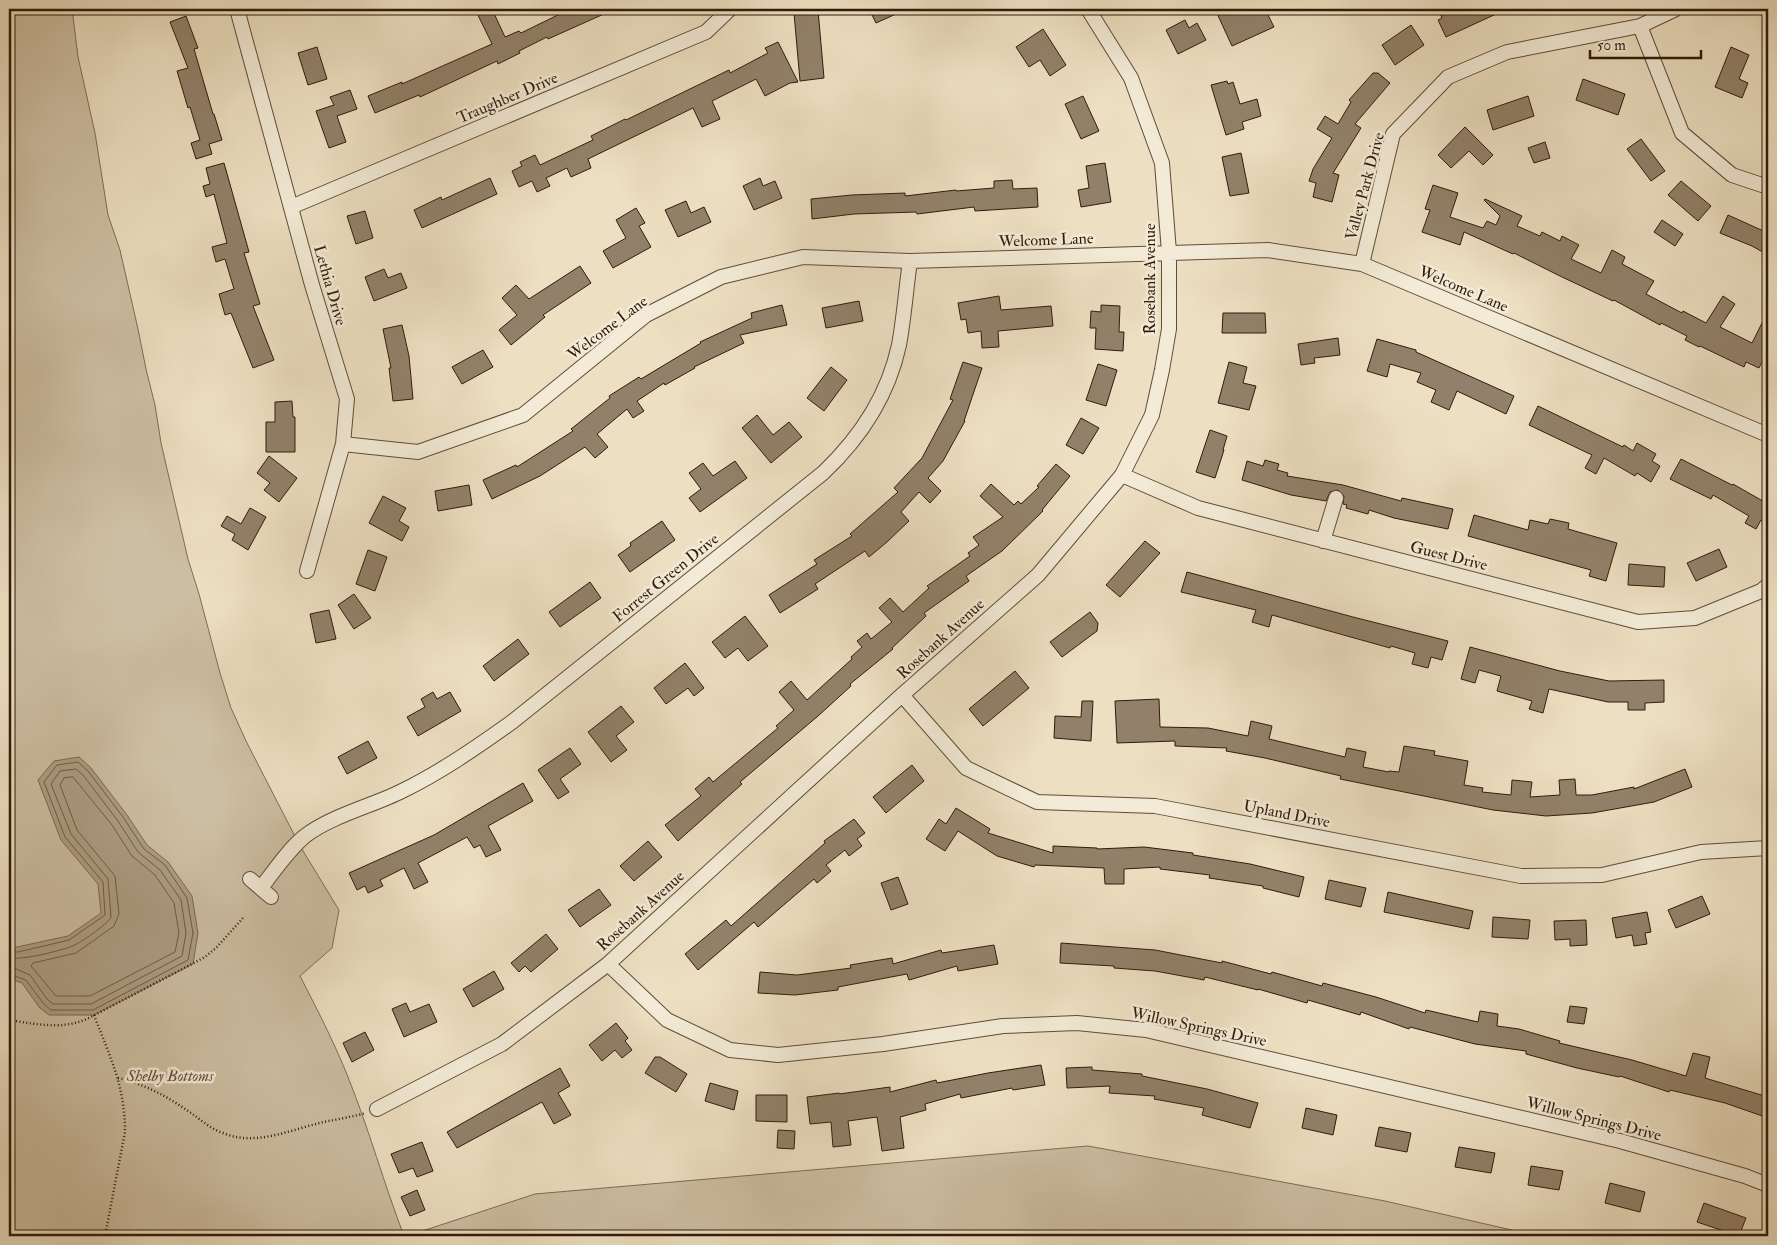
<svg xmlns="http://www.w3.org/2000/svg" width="1777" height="1245" font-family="'IM FELL Double Pica',serif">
<rect width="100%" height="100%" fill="#ede0c2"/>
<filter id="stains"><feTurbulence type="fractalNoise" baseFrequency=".004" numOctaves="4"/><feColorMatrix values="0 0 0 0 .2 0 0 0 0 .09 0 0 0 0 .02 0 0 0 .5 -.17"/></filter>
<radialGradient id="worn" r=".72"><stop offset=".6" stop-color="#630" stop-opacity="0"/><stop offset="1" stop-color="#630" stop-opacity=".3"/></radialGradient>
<path fill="#cdbfa3" stroke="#7e6d56" d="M9 9H72L78 57 95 133 108 215 120 250 138 329 146 369 155 405 161 443 188 559 199 594 220 673 231 708 247 743 300 846 339 910 332 948 300 976C317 1009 334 1042 348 1077 369 1129 384 1184 404 1236H9Z
M1088 1146 1385 1201 1538 1236H407L535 1194Z"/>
<path fill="#ad9d83" stroke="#7b6953" d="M79 757 91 768 127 815 147 845 168 862 192 896 198 933 193 964 94 1015H49L39 1007 22 983 9 978V947H17L68 936 101 913 98 884 61 840 38 780 54 761Z"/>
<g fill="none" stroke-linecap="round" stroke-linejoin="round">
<path stroke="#6e5c46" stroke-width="1" d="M73 777 112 825 132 856 155 875 174 903 179 933 175 952 90 996H56L31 966 33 963 76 953 114 926 119 914 115 876 77 830 60 785 64 778Z
M9 952H18L69 940 105 915 103 882 65 837 44 782 57 765 78 762 88 771 123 817 144 849 165 865 187 898 193 933 188 960 93 1010H51L43 1003 26 980 9 974
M9 958C24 960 55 952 70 947 79 944 107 925 111 917L108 879 71 834 51 784 60 771 76 769 83 775 118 821 138 852 160 870 181 900 186 933 182 956 91 1004H53L47 999 30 975 14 968 9 967"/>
</g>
<path fill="#92816a" stroke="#301b0a" d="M475 9H492L505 37 519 31 521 33 570 9H615L548 39 547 37 519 51 520 53 498 64 497 61 420 97 419 95 375 113 368 96 402 82V84L492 44Z
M869 9H907L876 23Z
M1215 9H1265L1274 27 1232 46Z
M1438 9H1507L1446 37 1438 20 1442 18Z
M818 10 824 78 800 81 794 13Z
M186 16 198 48 194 49 213 114H214L222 140 209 144 212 154 196 159 191 143 200 140 190 107 188 108 177 71 188 68 170 22Z
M1185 20 1189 28 1197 23 1206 40 1178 54 1166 30Z
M1411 25 1424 45 1395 65 1382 45Z
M1043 29 1066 65 1050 76 1040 60 1029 67 1016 47Z
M778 42 798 82 790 83 765 96 756 79 712 101 720 119 702 127 693 108 588 159 591 168 571 177 567 168 546 178 550 186 537 192 532 181 519 187 512 171 522 166 520 162 535 155 540 165 593 140 591 136 625 119 626 120 729 70 730 73 768 53 765 48Z
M317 47 327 79 308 85 298 53Z
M1731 47 1749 55 1739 79 1748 83 1742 98 1715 87Z
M1373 73H1378L1390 83 1355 124 1361 128 1333 173 1339 175 1332 202 1313 197 1316 183 1309 181 1313 169 1332 138 1317 129 1325 116 1338 124 1351 102 1349 100Z
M1583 79 1625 94 1618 115 1576 100Z
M1227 81 1228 84 1233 82 1240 104 1257 99 1261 116 1242 122 1244 129 1226 135 1211 85Z
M350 90 357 109 337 116 346 142 329 148 316 111 334 105 330 97Z
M1083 96 1099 131 1081 139 1065 104Z
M1528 96 1534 116 1493 130 1487 110Z
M1465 127 1493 155 1483 165 1469 151 1451 168 1438 155Z
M1641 139 1665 171 1651 181 1627 149Z
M1545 142 1550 158 1534 163 1528 148Z
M1241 153 1249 193 1230 196 1222 157Z
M224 163 249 252 244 253 260 304 253 306 274 360 253 368 231 313 225 315 219 294 234 289 225 259 216 262 212 247 227 243 214 194 206 197 203 186 210 184 206 168Z
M1105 163 1111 202 1081 207 1078 190 1089 188 1086 166Z
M490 178 497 194 422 228 414 210 441 197 442 200Z
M760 178 763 186 775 181 782 198 754 210 743 186Z
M1012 180 1013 189 1037 188 1038 207 975 211 974 207 917 214 916 212 854 214 812 219 811 199 852 195 905 193V196L956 190V191L994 188V181Z
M1681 181 1711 206 1698 221 1668 195Z
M1433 185 1458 193 1450 217 1483 228 1487 221 1496 225 1500 216 1484 200 1485 199 1522 216 1517 226 1540 236 1542 232 1560 241 1562 236 1579 245 1571 259 1601 273 1612 250 1625 257 1622 264 1654 281 1646 294 1682 313 1683 311 1706 323 1723 296 1735 304 1720 327 1752 343 1768 311V350L1759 368 1746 362 1744 367 1700 346 1699 347 1685 340 1687 336 1661 323 1660 325 1614 300 1613 301 1562 277 1514 253 1513 254 1464 232 1460 245 1422 232 1430 210 1425 209Z
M686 201 691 213 704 207 711 222 678 237 665 210Z
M636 208 645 223 639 226 651 247 613 268 603 251 626 238 616 220Z
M365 211 373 238 356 244 347 216Z
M1728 215 1768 233V255L1752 246 1720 233Z
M1662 220 1683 234 1675 246 1654 232Z
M580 266 591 283 543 315 545 317 511 345 499 330 517 315 502 298 516 285 529 299Z
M384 269 388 278 401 273 407 288 374 301 365 277Z
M999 296 1001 310 1051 306 1053 326 998 331 999 347 982 348 981 331 968 333 966 319 961 320 958 303Z
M859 301 863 321 826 328 822 308Z
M782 305 787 325 740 335 744 343 694 367 695 368 665 385 664 383 637 401 644 411 633 418 627 409 597 434 608 447 595 458 585 447 540 476 492 499 483 480 516 465 517 467 573 431 571 429 610 398 609 396 639 377 641 379 701 343 700 342 752 318 751 313Z
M1101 305 1120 306 1119 332H1124L1123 351 1095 349 1096 328H1090L1091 311 1101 312Z
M1223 313H1265L1266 333H1222Z
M402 325 409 356 413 399 393 401 389 368H391L383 329Z
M1338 338 1340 355 1314 358 1315 363 1301 365 1298 344Z
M1377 339 1416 350V352L1514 396 1506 414 1457 391 1449 410 1431 402 1436 390 1417 382 1421 373 1390 364 1387 377 1367 371Z
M483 350 493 367 462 384 452 367Z
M963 362 982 368 964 421H965L943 461 928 478 941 491 930 503 919 492 901 512 909 521 887 542 869 557 865 551 815 584 818 589 780 613 769 595 817 564 814 560 852 536 850 534 898 492 894 488 922 458 953 400 950 399Z
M1229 362 1247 367 1243 383 1256 386 1249 410 1218 403Z
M1098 364 1117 370 1106 406 1086 400Z
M831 367 847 380 824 411 807 398Z
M292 401 293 417H295V452H266V422H275V402Z
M1538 406 1623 447 1624 445 1633 451 1637 443 1656 454 1652 461 1660 466 1651 482 1637 473 1635 476 1604 458 1596 474 1585 468 1592 455 1529 425Z
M757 415 773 435 789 422 802 437 771 463 742 428Z
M1081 418 1099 428 1083 454 1066 445Z
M1210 430 1227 436 1223 450H1224L1215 478 1196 472Z
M269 456 297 478 279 502 264 490 270 483 257 473Z
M1681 459 1732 485 1733 484 1768 504V525L1761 520 1756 529 1745 523 1749 516 1713 495 1711 499 1670 479Z
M1265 460 1279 464 1277 470 1288 473 1287 476 1343 485 1401 501 1402 498 1453 509 1448 529 1394 518 1369 510 1368 514 1346 508 1347 505 1343 504 1344 496 1338 490 1330 492 1326 501 1291 495 1242 480 1247 461 1263 466Z
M735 461 747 478 700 512 689 498 701 489 689 473 703 463 713 476Z
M1056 464 1070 476 1042 510 1043 511 1002 551 966 576 969 581 924 613 926 616 892 648 893 649 850 684 851 686 818 716 740 782 742 784 678 841 665 825 701 796 695 789 709 777 713 782 778 728 776 726 794 710 779 692 791 681 807 700 852 659 851 657 862 647 857 641 867 633 871 639 892 622 879 608 890 598 903 612 929 588 927 586 970 556 968 553 979 545 973 537 1003 517 980 496 991 484 1014 505 1018 501 1021 504 1039 487 1037 486Z
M469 485 472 505 438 511 435 491Z
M383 496 406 508 399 521 409 527 402 541 369 523Z
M250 508 266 517 248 550 232 540 235 534 221 526 227 516 241 524Z
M1474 515 1528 530 1530 520 1548 524 1550 519 1569 523 1568 529 1617 543 1606 581 1589 576 1591 570 1468 536Z
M662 521 675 540 630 572 618 555 631 546 630 543Z
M1145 541 1160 553 1120 597 1106 585Z
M1719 549 1727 567 1696 581 1687 563Z
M368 550 387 557 375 591 356 584Z
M1629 564 1665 567 1664 587 1628 585Z
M1187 572 1353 617 1448 641 1442 660 1431 657 1428 668 1412 664 1415 653 1391 646 1390 648 1272 615 1269 627 1252 622 1256 610 1181 592Z
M590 582 601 598 560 627 549 612Z
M354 594 371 618 354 629 338 605Z
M329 610 336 639 316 643 310 614Z
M1090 612 1098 623 1097 631 1062 657 1050 642Z
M745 616 768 646 748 661 738 648 725 658 712 642Z
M518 639 529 654 494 681 483 666Z
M1470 647 1560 671 1609 681 1664 680V702L1645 703V710H1628V702H1608L1549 689 1543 713 1529 709 1532 701 1497 691 1501 676 1479 670 1475 683 1461 679Z
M685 663 704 688 694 696 688 688 666 704 654 688Z
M1015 671 1029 688 983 726 969 709Z
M433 692 437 699 450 692 461 711 418 736 407 717 425 707 421 699Z
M1159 699 1160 727 1208 728 1248 736 1251 721 1272 726 1269 739 1345 757 1347 748 1366 752 1363 767 1389 772V771L1399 772 1404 746 1435 751 1434 755 1468 761 1464 785 1483 788 1482 792 1511 795 1512 780 1532 782 1530 797 1560 795 1559 780 1575 779 1576 795H1592L1634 787V789L1685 769 1692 787 1654 802 1592 813 1546 816 1493 810 1340 779 1341 776 1265 758 1226 751 1227 748 1175 746V741L1117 743 1115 701Z
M1082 701H1093L1091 741 1054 738 1055 716 1081 717Z
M621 706 634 722 616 736 627 750 611 762 588 732Z
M368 741 377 758 347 774 338 757Z
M570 748 581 764 560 779 569 792 558 799 538 770Z
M912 765 924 781 886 813 873 797Z
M523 783 533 801 488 826 501 850 486 857 480 845 474 848 467 837 418 863 428 882 414 889 404 868 380 880 383 886 368 893 365 886 357 890 349 873 434 835Z
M956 808 990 829 988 833 1053 853V846L1097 848V849L1144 847 1193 853V855L1250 864 1304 877 1299 897 1263 888V886L1209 878 1210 875 1160 869V867L1124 869V884H1105L1104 868 1035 865 1034 867 997 856 958 831 945 851 926 839 939 819 946 824Z
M854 819 865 833 857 839 862 846 849 856 845 850 826 865 831 871 817 883 814 879 758 927 754 922 698 970 685 954 726 920 731 926 825 843 824 841Z
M648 841 662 857 634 881 620 866Z
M898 877 908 904 891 910 881 883Z
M1329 880 1366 888 1361 907 1325 899Z
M599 889 611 905 580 927 568 910Z
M1388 892 1473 911 1469 929 1384 912Z
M1702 896 1710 914 1676 928 1668 910Z
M1647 912 1651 932 1645 933 1647 944 1634 946 1632 935 1616 938 1612 918Z
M1493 917 1530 920 1528 939 1492 937Z
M1586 920 1587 945 1570 946V939L1555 940 1554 921Z
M546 934 558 949 531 972 525 966 519 972 511 963Z
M1061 943 1155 950 1222 963V961L1271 974 1272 972 1322 986 1323 983 1376 997 1425 1013 1426 1010 1478 1022 1480 1011 1498 1014 1497 1026 1519 1029 1560 1041 1559 1043 1632 1060 1686 1076 1693 1053 1710 1057 1705 1078 1768 1097V1118L1725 1103 1670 1090 1669 1092 1620 1076 1619 1077 1577 1068 1526 1054V1051L1475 1044 1410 1027 1409 1029 1361 1012 1360 1015 1308 1000 1307 1003 1258 989V990L1205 977 1204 980 1155 971 1114 968V966L1060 963Z
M994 945 998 964 958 971 957 966 909 980 907 974 838 987V990L795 995 758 993 760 972 797 975 851 968 850 965 892 958 893 964 941 950 942 953Z
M494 971 504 989 473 1007 463 989Z
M406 1003 410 1012 429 1004 437 1022 404 1037 392 1009Z
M1570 1006 1587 1008 1584 1024 1567 1022Z
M616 1023 628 1038 625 1041 632 1050 622 1058 615 1050 602 1061 589 1045Z
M365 1032 374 1050 352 1062 343 1043Z
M655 1057H660L687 1074 676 1092 645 1073Z
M1041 1065 1045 1085 1013 1090 1012 1088 961 1098 960 1094 925 1104 926 1110 900 1117 904 1148 882 1151 877 1117 848 1121 851 1145 833 1147 831 1122 810 1124 807 1097 839 1093V1094L890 1087V1092L936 1080 937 1083 988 1073Z
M1092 1067V1070L1142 1074V1076L1207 1089 1258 1103 1250 1128 1202 1115 1204 1108 1154 1099 1155 1096 1109 1093 1110 1086 1067 1088 1066 1068Z
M560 1068 570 1086 558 1093 571 1115 554 1124 542 1102 457 1148 447 1132Z
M710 1083 738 1091 734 1110 705 1101Z
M756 1095H787V1122L756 1121Z
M1306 1108 1337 1115 1333 1135 1302 1128Z
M1379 1127 1411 1133 1407 1152 1375 1146Z
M778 1130 795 1131 794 1149 777 1148Z
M422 1142 433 1171 417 1177 413 1168 399 1173 391 1154Z
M1459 1147 1495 1153 1491 1173 1455 1167Z
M1531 1166 1563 1171 1559 1190 1528 1185Z
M1610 1183 1645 1192 1640 1212 1605 1203Z
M417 1190 425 1210 410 1216 401 1197Z
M1704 1203 1746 1218 1739 1236 1697 1222Z"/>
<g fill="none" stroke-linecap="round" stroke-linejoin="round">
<defs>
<path id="minor" d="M237 9 312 285 347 399 343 444 307 571
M1640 26 1682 133 1732 175 1768 187
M291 207 706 32 730 9
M1362 264 1393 134 1448 77 1507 52 1640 26 1676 9
M343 444 418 452 523 415 646 315 721 277 803 257 910 261 1268 250 1362 264 1768 435
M1122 475 1198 508 1638 622 1695 618 1761 591 1768 585
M1323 541 1336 498
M902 695 966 768 1037 802 1155 806 1521 876 1602 875 1701 852 1768 848
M250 879 271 897
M261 888C274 871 288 850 305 836 331 816 372 806 402 791 441 772 477 747 512 722L823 473C860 438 888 396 899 345 904 318 906 289 910 261
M608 964 667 1020 730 1050 778 1055 883 1044 1003 1026 1077 1023 1146 1030 1620 1141 1745 1176 1768 1185
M377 1109 502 1044 608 964 902 695 1038 575 1122 475 1152 415 1162 370 1169 329V252L1162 163 1131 78 1088 9"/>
</defs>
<use href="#minor" stroke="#5f4c38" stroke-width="16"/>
<path stroke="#301b0a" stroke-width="2.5" stroke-dasharray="1 2.5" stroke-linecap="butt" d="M94 1015C110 1057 125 1086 125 1132L105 1236
M9 1020C36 1024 61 1030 87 1019L205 957 216 948 243 918
M118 1078C145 1084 168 1097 191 1113 201 1120 211 1129 223 1133 256 1147 292 1129 324 1122 338 1119 352 1117 366 1113"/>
<use href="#minor" stroke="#f3ebd7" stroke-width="14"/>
</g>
<g text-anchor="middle" stroke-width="5" stroke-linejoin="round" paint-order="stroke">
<g font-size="16" fill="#301b0a" stroke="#f3ebd7">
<text transform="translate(507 97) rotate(-23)" y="6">Traughber Drive</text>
<text transform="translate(1364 186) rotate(-75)" y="6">Valley Park Drive</text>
<text transform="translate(1046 239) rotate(-2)" y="6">Welcome Lane</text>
<text transform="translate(1149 279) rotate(-90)" y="6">Rosebank Avenue</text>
<text transform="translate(331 285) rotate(74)" y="6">Lethia Drive</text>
<text transform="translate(1464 288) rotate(23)" y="6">Welcome Lane</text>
<text transform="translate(607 327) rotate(-37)" y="6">Welcome Lane</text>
<text transform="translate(1449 555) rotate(14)" y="6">Guest Drive</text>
<text transform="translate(665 577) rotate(-39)" y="6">Forrest Green Drive</text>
<text transform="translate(940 638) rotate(-42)" y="6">Rosebank Avenue</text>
<text transform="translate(1287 813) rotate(11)" y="6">Upland Drive</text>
<text transform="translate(640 910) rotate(-42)" y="6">Rosebank Avenue</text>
<text transform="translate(1199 1026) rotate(12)" y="6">Willow Springs Drive</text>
<text transform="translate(1594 1118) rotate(14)" y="6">Willow Springs Drive</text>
</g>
<g font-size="16" font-style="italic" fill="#5f4c38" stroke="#f3ebd7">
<text x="170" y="1081">Shelby Bottoms</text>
</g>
</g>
<rect width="1777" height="1245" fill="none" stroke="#ede0c2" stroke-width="30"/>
<rect x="10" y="10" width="1757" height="1225" fill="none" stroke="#301b0a" stroke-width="2.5"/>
<rect x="15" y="15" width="1747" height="1215" fill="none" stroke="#301b0a"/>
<path d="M1590 50v8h111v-8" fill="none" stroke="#301b0a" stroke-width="2.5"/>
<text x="1597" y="50" font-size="15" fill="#301b0a" stroke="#f3ebd7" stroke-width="4" paint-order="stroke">50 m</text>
<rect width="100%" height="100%" filter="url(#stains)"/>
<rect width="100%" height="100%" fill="url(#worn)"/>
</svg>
